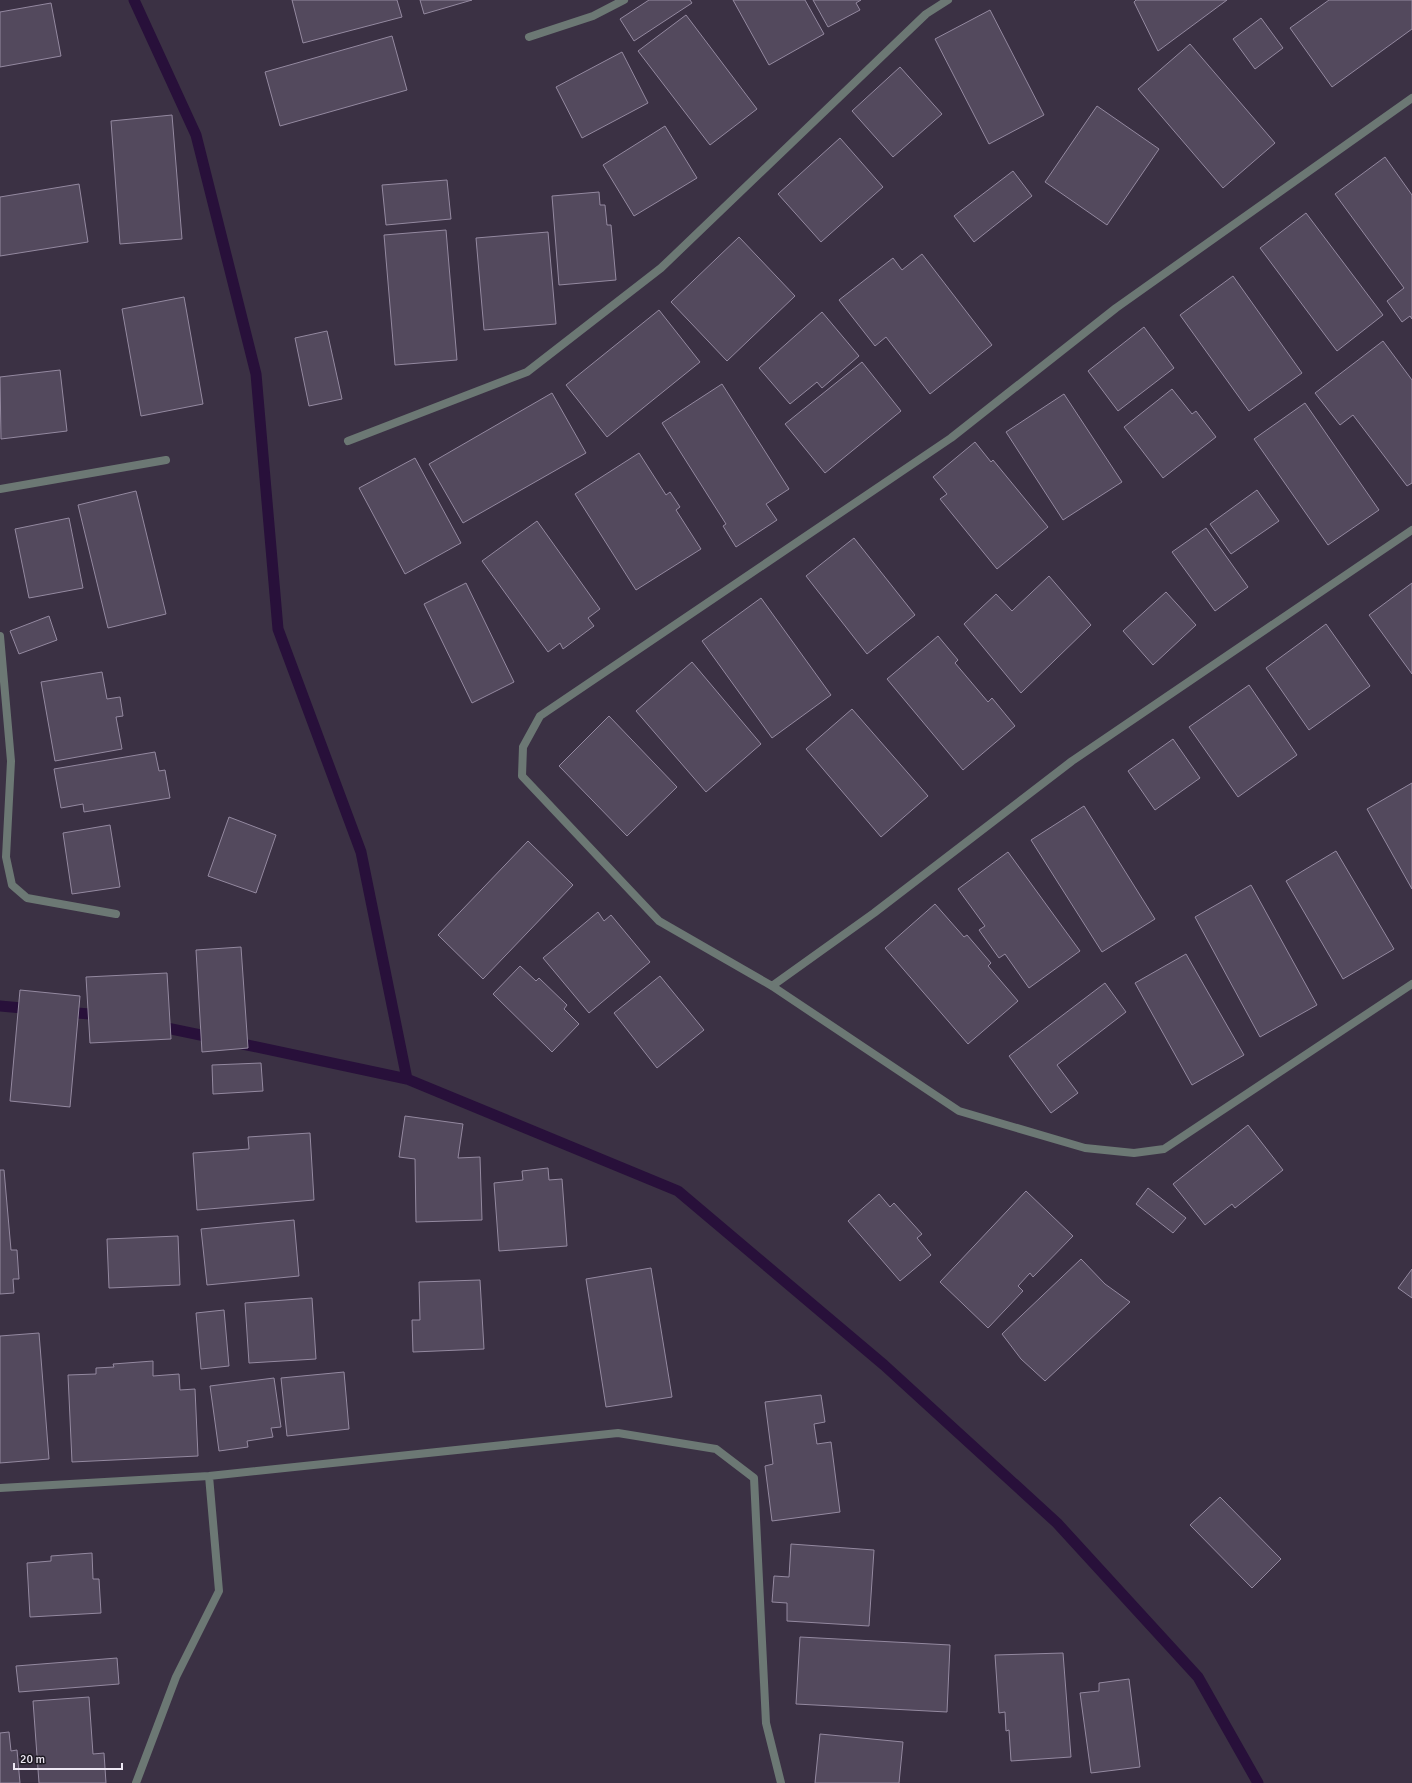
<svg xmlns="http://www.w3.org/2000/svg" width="1412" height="1783" font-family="Signika,sans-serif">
<rect width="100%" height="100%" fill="#3b3144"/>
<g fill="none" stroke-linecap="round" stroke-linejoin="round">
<path stroke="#28103a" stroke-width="11" d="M134 0 196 135 256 374 278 629 361 852 407 1079
M0 1006 33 1009
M64 1012 103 1015
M157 1026 215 1038
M233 1042 407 1079 678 1191 884 1365 1057 1523 1198 1677 1258 1783"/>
</g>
<path fill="#53495d" stroke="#9489a0" d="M292 0H397L402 17 303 43Z
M420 0H472L424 14Z
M649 0H690L692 3 634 41 620 19Z
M733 0H805L824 34 769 65Z
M813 0H861L856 3 860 10 828 27Z
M1136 0H1227L1158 51 1134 2Z
M1329 0H1412V29L1332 87 1290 28Z
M51 3 61 56 0 67V12Z
M990 10 1044 115 989 144 935 39Z
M686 15 757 109 710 145 638 51Z
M1261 18 1283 48 1255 69 1233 39Z
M392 36 407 90 280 126 265 72Z
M1190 44 1275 143 1223 188 1138 89Z
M622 52 648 103 582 138 556 87Z
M900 67 942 114 893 157 852 111Z
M1097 106 1159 149 1107 225 1045 182Z
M172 115 182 239 120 244 111 121Z
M665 126 697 178 634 216 603 165Z
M840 138 883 187 821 242 778 194Z
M1385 157 1412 195V319L1410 316 1402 322 1387 301 1404 288 1335 194Z
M1013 171 1032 196 974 242 954 216Z
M447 180 451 219 386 225 382 185Z
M79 184 88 242 0 256V197Z
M599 192 600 205H605L607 225H611L616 280 559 285 552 196Z
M1306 213 1383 315 1337 351 1260 248Z
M446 230 457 360 395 365 384 235Z
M548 232 556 324 484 330 476 238Z
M739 237 795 296 727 361 671 302Z
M922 254 992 345 930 394 886 337 875 346 839 300 893 258 902 270Z
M1233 276 1302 373 1249 411 1180 315Z
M184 297 203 404 141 416 122 309Z
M659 310 700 362 607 437 566 385Z
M822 312 859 356 822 388 817 382 790 404 759 368Z
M1144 327 1174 368 1118 411 1088 371Z
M327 331 342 399 309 406 295 338Z
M1383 341 1412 380V483L1407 486 1353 415 1340 425 1315 393Z
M862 362 901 411 825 473 785 424Z
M60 370 67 431 1 439 0 377Z
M722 384 789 489 766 504 777 520 736 547 723 526 726 524 662 423Z
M1172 389 1192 414 1196 411 1216 437 1163 478 1124 427Z
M552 393 586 453 463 523 429 464Z
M1064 394 1122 482 1063 520 1006 432Z
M1305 403 1379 510 1328 545 1254 439Z
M975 442 991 462 993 460 1048 527 997 569 940 499 947 494 933 477Z
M639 453 666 495 670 492 680 507 676 510 701 549 636 590 575 494Z
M415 458 461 543 405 574 359 488Z
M1257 490 1279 521 1231 554 1210 524Z
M136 491 166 614 108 628 78 505Z
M69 518 83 588 29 598 15 529Z
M537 521 600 609 588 618 594 626 563 649 560 643 548 652 482 561Z
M1206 528 1248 587 1215 611 1172 552Z
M854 538 915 615 867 654 806 576Z
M1049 576 1091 625 1021 693 964 624 996 594 1012 611Z
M466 583 514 682 472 703 424 604Z
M1412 583V674L1369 615Z
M1166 592 1196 625 1153 665 1123 631Z
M761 598 831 695 772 738 702 641Z
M49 616 57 640 19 654 10 631Z
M1326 624 1370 686 1309 730 1266 668Z
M938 636 958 660 955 663 988 702 992 698 1015 726 963 770 887 679Z
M692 662 761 744 706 792 636 711Z
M102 672 107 699 120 697 123 716 116 717 122 749 55 761 41 682Z
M1249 685 1297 755 1238 797 1189 727Z
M852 709 928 796 881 837 806 749Z
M609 716 677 787 627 836 559 766Z
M1173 739 1200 778 1155 810 1128 771Z
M155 752 159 771 165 770 170 798 84 812 83 804 61 808 54 769Z
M1412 783V889L1367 809Z
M1084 806 1155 919 1102 952 1031 840Z
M229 817 276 835 256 893 208 876Z
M110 825 120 887 72 894 63 833Z
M528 841 573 885 483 979 438 935Z
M1336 851 1394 949 1343 979 1286 881Z
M1008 852 1080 951 1029 988 1005 954 999 958 979 930 985 926 958 889Z
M1251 885 1317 1005 1260 1037 1195 917Z
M935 904 964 937 967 935 991 963 988 966 1018 1001 968 1044 885 948Z
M598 912 604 921 611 915 650 962 589 1013 543 958Z
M241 947 248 1048 202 1052 196 950Z
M1186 954 1244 1055 1192 1085 1135 983Z
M520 966 536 981 539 978 567 1005 564 1009 579 1024 552 1052 493 994Z
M167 973 171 1039 90 1043 86 977Z
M660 976 704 1030 657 1068 614 1013Z
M1105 983 1126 1012 1057 1065 1078 1093 1051 1113 1009 1056Z
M20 990 80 996 70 1107 10 1101Z
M261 1063 263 1091 213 1094 212 1065Z
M405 1116 463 1124 458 1158 480 1157 482 1220 416 1222 415 1159 399 1157Z
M1248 1125 1283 1170 1235 1208 1232 1204 1205 1225 1173 1184Z
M310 1133 314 1200 197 1210 193 1153 249 1149 248 1137Z
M548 1168 549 1180 562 1179 567 1246 499 1251 494 1183 523 1180 522 1171Z
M0 1170H4L11 1250H17L19 1279H13L14 1293 0 1294Z
M1148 1188 1186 1218 1173 1233 1136 1204Z
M1026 1191 1073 1236 1033 1277 1030 1273 1018 1286 1023 1291 988 1328 940 1282Z
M879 1194 890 1207 894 1203 922 1234 917 1238 931 1255 900 1281 848 1221Z
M294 1220 299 1276 207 1285 201 1229Z
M178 1236 180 1285 109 1288 107 1239Z
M1081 1259 1105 1284 1130 1302 1045 1381 1021 1359 1002 1334Z
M651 1268 672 1397 606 1407 586 1279Z
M1412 1269V1298L1398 1288Z
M480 1280 484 1349 413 1352 412 1320H420L419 1282Z
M312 1298 316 1359 249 1363 245 1303Z
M224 1310 229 1366 201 1369 196 1313Z
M39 1333 49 1459 0 1463V1336Z
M153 1361V1376L179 1374 180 1390 195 1389 198 1456 72 1462 68 1375 96 1374V1368L114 1367 113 1364Z
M344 1372 349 1429 287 1436 281 1378Z
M274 1378 281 1427 271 1428 273 1437 247 1441 248 1447 219 1451 210 1386Z
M821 1395 825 1422 814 1424 817 1444 831 1442 840 1512 772 1521 765 1466 773 1464 765 1402Z
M1220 1497 1281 1559 1252 1588 1190 1525Z
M791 1544 874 1550 869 1626 787 1621V1603L772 1602 774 1576 789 1577Z
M92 1553 93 1579H99L101 1613 30 1617 27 1563 51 1561V1556Z
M800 1637 950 1645 947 1712 796 1704Z
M1063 1653 1071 1757 1011 1761 1009 1730 1006 1731 1005 1712 999 1713 995 1655Z
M117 1658 119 1684 19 1692 16 1666Z
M1129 1679 1140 1767 1091 1773 1080 1693 1099 1691V1683Z
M89 1697 93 1754 104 1753 106 1783H39L33 1701Z
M9 1732 11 1751 17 1750 20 1783H0V1733Z
M820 1734 903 1742 899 1783H815Z"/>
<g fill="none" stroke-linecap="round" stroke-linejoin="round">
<path stroke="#6c7874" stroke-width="8" d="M529 37 593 16 624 0
M1412 98 1116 308 951 438 540 716 523 747 522 776 659 921 772 986 959 1111 1085 1148 1134 1153 1164 1149 1412 984
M348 441 527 372 661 268 926 14 948 0
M0 489 166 460
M0 636 11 761 6 857 12 885 27 898 116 914
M772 986 874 913 1072 761 1412 530
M0 1488 209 1476 618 1433 716 1449 754 1478 766 1723 781 1783
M136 1783 176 1677 219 1591 209 1476"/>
</g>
<path d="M14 1763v6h108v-6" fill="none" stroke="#eee8f4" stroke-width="2"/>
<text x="20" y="1763" font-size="12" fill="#eee8f4" stroke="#1f1b24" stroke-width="3" paint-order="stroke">20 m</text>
</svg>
